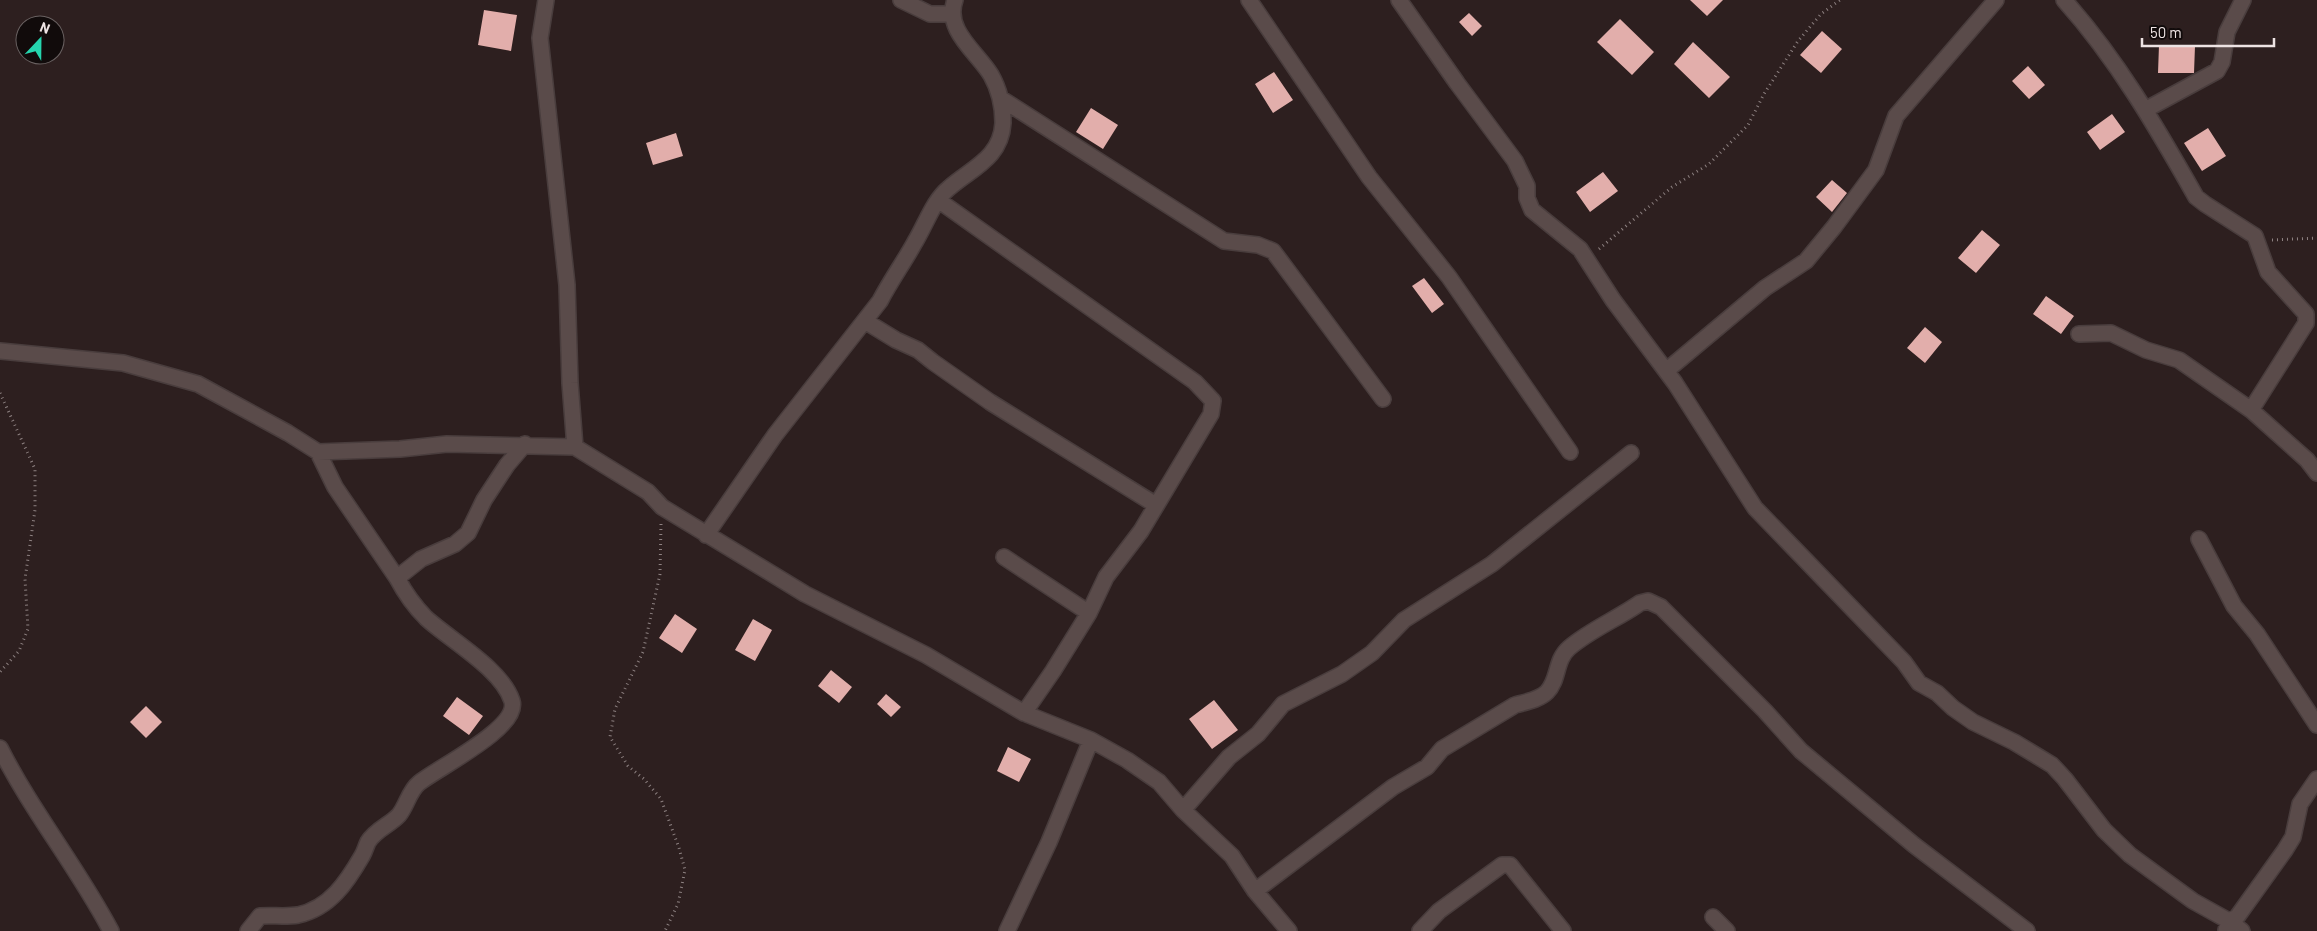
<svg xmlns="http://www.w3.org/2000/svg" width="2317" height="931" font-family="Barlow,sans-serif">
<rect width="100%" height="100%" fill="#2d1f1f"/>
<path fill="#e2aeab" d="M1690 0H1723L1707 16Z
M484 10 517 15 511 51 478 45Z
M1469 13 1482 26 1472 36 1459 22Z
M1620 19 1654 52 1632 75 1597 42Z
M1822 31 1842 49 1821 73 1800 55Z
M1693 42 1730 77 1709 98 1674 64Z
M2159 45 2195 46 2194 73H2158Z
M2028 66 2045 85 2029 99 2012 81Z
M1274 72 1293 100 1273 113 1255 84Z
M1091 108 1118 125 1103 149 1076 132Z
M2112 114 2125 132 2100 150 2087 132Z
M2208 128 2226 156 2202 171 2184 143Z
M676 133 683 156 653 165 646 143Z
M1603 172 1618 191 1590 212 1576 192Z
M1832 180 1847 193 1832 212 1816 197Z
M1982 230 2000 245 1976 273 1958 258Z
M1424 278 1444 304 1432 313 1412 286Z
M2046 296 2074 316 2061 334 2033 314Z
M1925 327 1942 342 1925 363 1907 348Z
M675 614 697 629 682 653 659 638Z
M753 619 772 630 755 661 735 650Z
M831 670 852 687 839 703 818 686Z
M886 694 901 707 891 717 877 704Z
M457 697 483 716 469 735 443 716Z
M1214 700 1238 730 1212 749 1189 719Z
M146 706 162 722 146 738 130 722Z
M1008 747 1031 759 1019 782 997 771Z"/>
<g fill="none" stroke-linecap="round" stroke-linejoin="round">
<defs>
<path id="street" d="M546 0 540 38 567 285 570 383 575 447
M901 0 930 14H953
M1249 0 1369 177 1449 277 1570 452
M1399 0 1457 83 1515 161 1527 186V198L1532 210 1580 249 1613 300 1675 383 1755 508 1904 662 1919 683 1937 693 1953 708 1973 722 2014 742 2052 765 2065 779 2104 830 2130 855 2193 901 2229 921 2237 917 2285 850 2293 837 2300 804 2317 779
M2064 0C2117 59 2157 128 2196 197L2205 204 2255 236 2268 272 2306 314V323L2251 410
M1000 98 1224 241 1258 245 1273 251 1383 399
M2145 110 2217 71 2222 62 2227 32 2243 0
M938 200 1195 382 1213 401 1211 414 1141 531 1106 577 1089 613 1053 671 1024 713
M865 321 896 340 918 350 933 362 990 402 1156 505
M2079 334 2111 333 2146 350 2179 360 2251 410 2307 460 2317 473
M0 351 123 363 198 384 288 433 318 452 400 449 447 444 575 447 648 492 662 507 805 594 926 655 1024 713 1091 740 1127 760 1159 782 1183 810 1232 856 1255 891 1289 931
M1666 371 1765 288 1806 261 1834 227 1876 170 1896 116 1996 0
M318 452 335 487 397 578
M706 535 775 435 880 301C891 280 904 262 915 242 926 224 933 201 949 188 972 168 1001 158 1003 123 1003 107 999 89 991 75 977 52 944 30 955 0
M2199 539 2234 606 2257 634 2317 725
M1004 557 1089 613
M0 748C32 812 78 868 111 931
M1183 810 1229 757 1258 734 1283 704 1342 674 1372 653 1404 620 1492 564 1631 453
M1255 891 1393 787 1427 767 1442 749 1515 705C1525 702 1539 700 1547 692 1559 680 1555 660 1569 648 1590 630 1617 619 1640 603L1648 601 1661 607 1765 711 1801 751 1914 845 2027 931
M1713 917 1727 931
M2226 930 2229 921 2242 931
M248 931 260 916C272 915 286 917 298 915 330 908 347 882 362 856 365 851 366 846 368 842 376 829 390 825 399 815 407 805 409 791 419 783 437 768 520 728 512 701 502 669 450 640 426 618 414 606 405 593 397 578L421 559 455 544 468 533 484 500 507 465 525 444
M1007 931 1049 842 1091 740
M1420 931 1439 911 1502 865H1510L1563 931"/>
</defs>
<use href="#street" stroke="#493d3d" stroke-width="18"/>
<path stroke="#8e8282" stroke-width="3" stroke-dasharray="1 4" stroke-linecap="butt" d="M2272 240 2317 238
M1599 249 1672 187 1709 164 1748 125 1764 94 1798 41 1821 14 1840 0
M0 393 35 469V510L25 579 28 629 19 651 0 672
M661 524 660 574 643 652 615 709 610 737 628 766 644 779 661 799 679 848 685 870 678 904 665 931"/>
<use href="#street" stroke="#5a4b4a" stroke-width="15"/>
</g>
<g transform="translate(40 40) rotate(22)"><circle r="24" fill="#110b0b" stroke="#696161"/>
<path d="M0-4L9 19L0 12L-9 19Z" fill="#25d5ae"/>
<text y="-8" font-size="14" font-weight="bold" text-anchor="middle" fill="#ede3e3">N</text>
</g>
<path d="M2142 38v8h132v-8" fill="none" stroke="#ede3e3" stroke-width="2.5"/>
<text x="2150" y="38" font-size="15" fill="#ede3e3" stroke="#110b0b" stroke-width="4" paint-order="stroke">50 m</text>
</svg>
